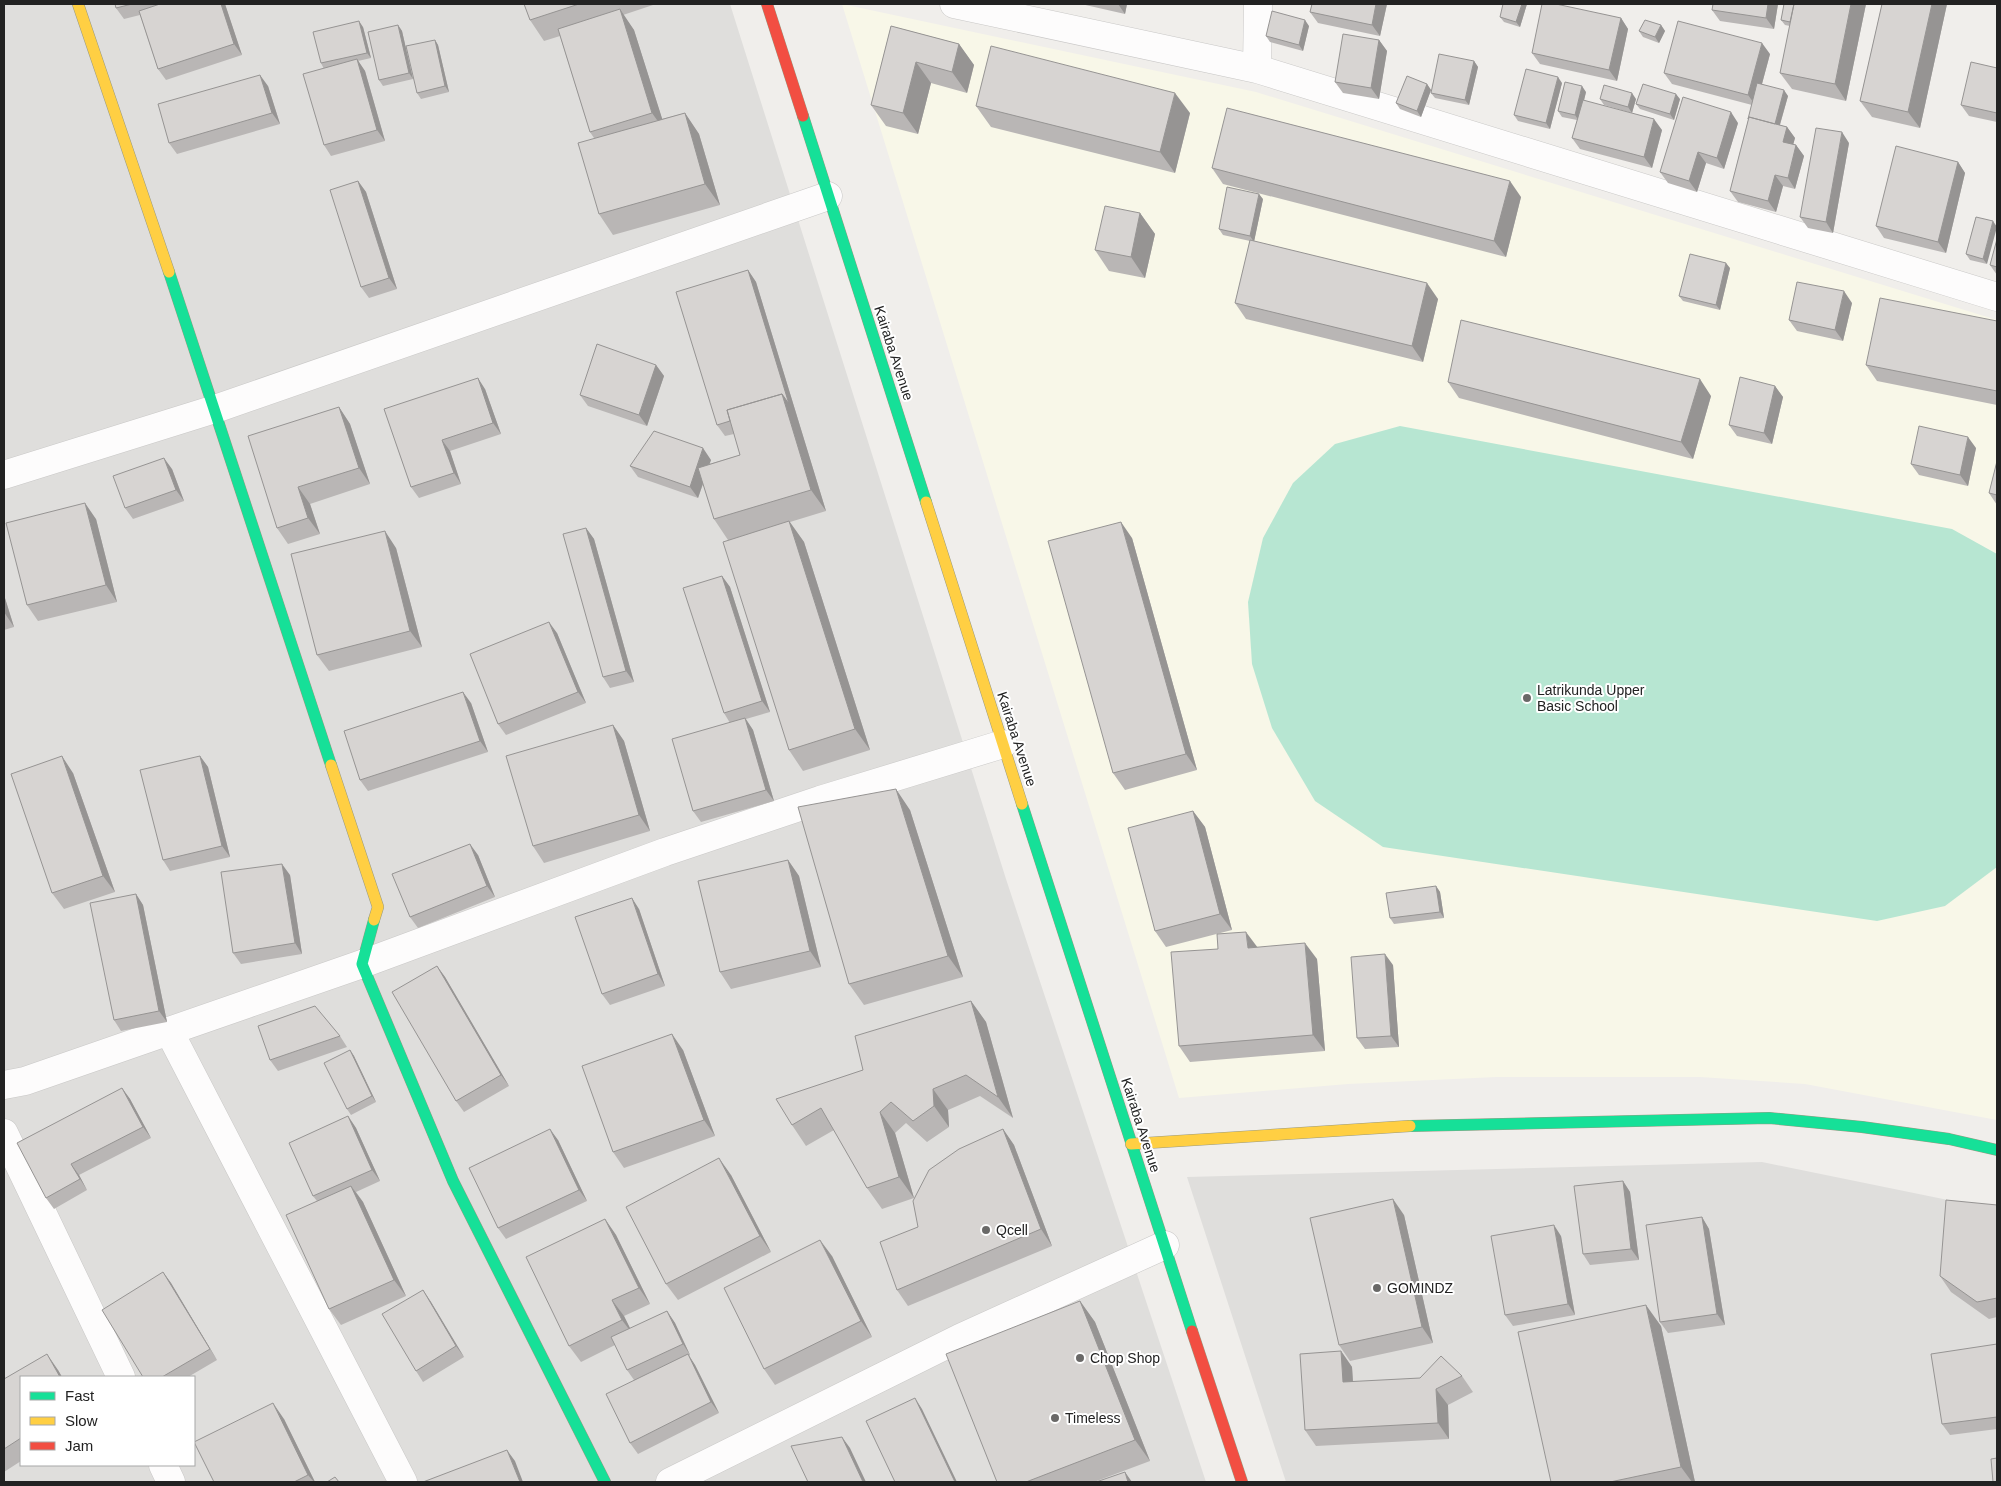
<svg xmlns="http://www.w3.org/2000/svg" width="2001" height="1486" font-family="Arial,sans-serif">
<rect width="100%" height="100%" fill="#f0eeeb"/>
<path fill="#dfdedc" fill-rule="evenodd" d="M4 4H730L1006 879 1206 1482H4ZM21 1377H194V1465H21Z
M1762 1162 1997 1210V1482H1286L1187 1177Z"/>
<path fill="#f8f7e8" d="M842 4 1256 92 1997 320V1120L1805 1084 1700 1077H1496L1348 1084 1179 1098Z"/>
<path fill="#b7e6d2" d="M1400 426 1952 529 1997 554V867L1945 906 1877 921 1383 847 1315 801 1272 728 1252 664 1248 602 1263 538 1293 483 1335 444Z"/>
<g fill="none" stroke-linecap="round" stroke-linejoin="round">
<defs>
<path id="street" d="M954 4 1257 69 1997 297
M1257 69 1258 4
M4 475 215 409 828 196
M169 1031 403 1482
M4 1085 25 1081 362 964 665 852 820 800 1003 744
M4 1133 121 1377
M163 1465 171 1482
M670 1482 960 1338 1165 1245"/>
<path id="fast" d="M803 116 926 502
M169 272 331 765
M1022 804 1192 1331
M374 920 362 964 453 1181 605 1482
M1410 1126 1769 1118 1862 1127 1949 1139 1997 1150"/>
<path id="slow" d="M78 4 169 272
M926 502 1022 804
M331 765 378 907 374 920
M1131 1144 1410 1126"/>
<path id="jam" d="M767 4 803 116
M1192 1331 1242 1482"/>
</defs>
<use href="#street" stroke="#c9c8c7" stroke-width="29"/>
<use href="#fast" stroke="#999a82" stroke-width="12"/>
<use href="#slow" stroke="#999a82" stroke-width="12"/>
<use href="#jam" stroke="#999a82" stroke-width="12"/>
<use href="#street" stroke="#fdfcfc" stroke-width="28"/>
<use href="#fast" stroke="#16e098" stroke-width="11"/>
<use href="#slow" stroke="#ffcf43" stroke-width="11"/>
<use href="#jam" stroke="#f24e42" stroke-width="11"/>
</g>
<path fill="#b9b6b5" d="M115 4H225L242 55 166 80 158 69 140 15 124 19 116 8Z
M524 4H656L623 15 634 30 662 119 685 113 699 134 720 205 613 235 599 214 594 138 590 132 560 36 544 41 530 20Z
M1081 4H1127L1125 14Z
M1312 4H1387L1380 36 1318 23 1310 12Z
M1527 4 1520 27 1504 22 1500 17Z
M1778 4 1774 29 1720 21 1712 10Z
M1782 4H1866L1846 101 1792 89 1780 73 1790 26 1785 25 1781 20 1784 6Z
M1882 4H1947L1920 128 1872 117 1860 101Z
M1621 18 1628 29 1617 81 1540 64 1532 53Z
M398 25 402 31 413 79 383 86 379 80Z
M1661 25 1665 31 1659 43 1643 37 1639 31Z
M891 26 959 44 974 65 967 93 931 83 918 134 886 126 871 105Z
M1309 26 1303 51 1270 42 1266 36Z
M363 27 371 58 358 61 365 71 385 141 331 156 324 145V69L321 63Z
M435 40 438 45 449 92 421 99 417 93Z
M1379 40 1387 51 1379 99 1343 93 1335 82Z
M1770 54 1762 84 1788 96 1780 125 1787 127 1795 138 1793 144 1796 145 1804 156 1795 189 1783 186 1776 212 1738 202 1730 191 1752 105 1672 84 1664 73Z
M1474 61 1478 67 1469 105 1435 98 1431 93Z
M1997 68V122L1969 116 1961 105Z
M1562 83 1550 129 1518 121 1514 115Z
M1427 84 1431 90 1421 117 1400 109 1396 103Z
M268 86 280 124 177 154 169 143Z
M1586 92 1584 100 1662 130 1652 168 1580 149 1572 138 1577 120 1562 117 1558 111Z
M1600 99H1636L1632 113 1604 105Z
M1680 99 1674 120 1640 109 1636 104Z
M976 106 1190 113 1175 173 991 127Z
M1738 123 1724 169 1706 163 1697 192 1668 183 1660 172Z
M1849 143 1833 233 1808 228 1800 217Z
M1958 162 1965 173 1946 253 1884 238 1876 226Z
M1212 168 1521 197 1506 257 1223 184Z
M358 181 366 192 397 289 369 298 361 287Z
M1263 199 1254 241 1438 299 1423 362 1246 319 1235 303 1250 241 1223 235 1219 229Z
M1140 213 1155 234 1145 278 1109 271 1095 250Z
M1976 217 1987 264 1970 260 1966 254Z
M1997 239V275L1990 265Z
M1730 268 1720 310 1683 301 1679 296Z
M748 270 756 282 826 511 790 522 804 542 870 750 803 771 789 750 728 540 714 519 703 484 698 498 638 477 630 466 711 460 709 464 740 455 734 434 725 436 717 425Z
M1852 303 1843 341 1797 331 1789 320Z
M1997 321V405L1877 381 1866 365Z
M656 365 664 376 647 426 588 406 580 395Z
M1448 382 1711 396 1693 459 1459 398Z
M1775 386 1783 397 1772 444 1737 436 1729 425Z
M485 389 501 434 450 451 461 484 419 498 411 487 384 409Z
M339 407 350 424 370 484 310 504 320 534 288 544 277 528Z
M1976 448 1968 486 1919 475 1911 464Z
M1997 461V505L1989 493Z
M172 469 184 501 133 519 125 508Z
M96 519 117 602 38 621 27 605Z
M586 528 594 539 634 682 610 688 603 677Z
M1132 538 1197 770 1125 790 1113 773Z
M396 548 422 647 329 671 317 655Z
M722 576 730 587 770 712 746 719 753 730 774 801 701 822 693 811 730 723 724 713Z
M4 595 14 627 4 630Z
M557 633 586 703 506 735 498 724Z
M471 703 488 752 368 791 360 780Z
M613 725 624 741 650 831 544 863 533 846Z
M200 756 208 767 230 857 170 871 163 860Z
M73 773 115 892 64 909 52 893Z
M910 810 963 977 864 1005 849 984Z
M1193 811 1205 827 1232 930 1166 947 1155 931Z
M478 855 495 897 418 928 410 917Z
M788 860 799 876 821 967 731 989 720 972Z
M290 875 302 954 241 964 233 953Z
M1436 886 1440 892 1444 918 1394 924 1390 918Z
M136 894 143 905 167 1022 121 1031 114 1020Z
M639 909 665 986 610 1005 602 994Z
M1257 947 1317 959 1325 1051 1190 1062 1179 1046Z
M1393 965 1399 1047 1365 1049 1357 1038Z
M437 966 445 977 509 1086 464 1112 456 1101Z
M971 1001 986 1022 1013 1118 980 1096 948 1110 949 1127 927 1142 906 1123 895 1133 914 1198 882 1209 867 1188 834 1130 806 1146 792 1125 863 1070Z
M340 1036 347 1047 278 1071 270 1060Z
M350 1050 354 1056 376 1102 351 1115 347 1109Z
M683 1050 715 1136 624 1168 613 1152Z
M122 1088 130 1099 151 1138 79 1175 87 1190 54 1209 46 1198Z
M348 1116 356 1128 380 1181 356 1192 363 1202 406 1296 341 1325 329 1309 317 1201 313 1196Z
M1003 1129 1014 1145 1052 1246 908 1306 897 1290 918 1227Z
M558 1140 587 1201 506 1239 498 1228Z
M731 1175 771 1252 678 1300 666 1284Z
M1623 1181 1630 1192 1639 1260 1590 1265 1583 1254Z
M1997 1205V1317L1989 1319 1951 1292 1940 1276Z
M1404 1215 1433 1343 1350 1361 1339 1345Z
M1702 1217 1709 1229 1725 1325 1668 1333 1660 1322Z
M605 1219 616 1235 650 1304 624 1316 630 1329 667 1311 675 1323 690 1355 689 1356 695 1365 719 1413 638 1454 630 1443 634 1380 627 1370 615 1345 581 1362 569 1346Z
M1561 1236 1575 1315 1513 1326 1505 1315Z
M832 1256 872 1337 775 1385 764 1369Z
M163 1272 171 1283 217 1360 188 1377H143Z
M423 1290 431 1302 464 1357 423 1382 416 1371Z
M1080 1301 1095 1322 1150 1461 1094 1482H997Z
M1661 1326 1695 1482H1551Z
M1997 1344V1429L1950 1435 1942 1424Z
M1341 1351 1352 1367 1353 1382 1462 1376 1473 1392 1448 1405 1449 1439 1316 1446 1305 1430Z
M58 1370 62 1377H21V1461L4 1472V1379Z
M284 1419 315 1482H214Z"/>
<path fill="#969493" d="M221 4H225L242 55 234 44Z
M1118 4H1127L1125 14Z
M1376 4H1387L1380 36 1372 25Z
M1522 4H1527L1520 27 1516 22Z
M1768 4H1778L1774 29 1766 18Z
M1851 4H1866L1846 101 1835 84Z
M1932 4H1947L1920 128 1908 112Z
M620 9 634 30 667 134 652 113Z
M1621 18 1628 29 1617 81 1609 70Z
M1305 20 1309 26 1303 51 1299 45Z
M359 21 363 27 371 58 367 53Z
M398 25 402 31 413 79 409 73Z
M1661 25 1665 31 1659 43 1655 37Z
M435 40 438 45 449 92 445 86Z
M1379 40 1387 51 1379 99 1371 88Z
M1762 43 1770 54 1756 106 1748 95Z
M959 44 974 65 967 93 952 72Z
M357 59 365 71 385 141 377 130Z
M1474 61 1478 67 1469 105 1465 100Z
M916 62 931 83 918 134 903 113Z
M260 75 268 86 280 124 272 113Z
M1558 77 1562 83 1550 129 1546 123Z
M1427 84 1431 90 1421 117 1417 111Z
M1582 86 1586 92 1579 121 1575 115Z
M1784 90 1788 96 1778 131 1774 125Z
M1175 93 1190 113 1175 173 1160 152Z
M1632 93 1636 99 1632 113 1628 107Z
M1676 94 1680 99 1674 120 1670 114Z
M1731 112 1738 123 1724 169 1717 158Z
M685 113 699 134 720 205 705 184Z
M1654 119 1662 130 1652 168 1644 157Z
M1787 127 1795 138 1791 153 1783 142Z
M1842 132 1849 143 1833 233 1826 222Z
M1796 145 1804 156 1795 189 1788 178Z
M1698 152 1706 163 1697 192 1689 181Z
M1958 162 1965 173 1946 253 1938 242Z
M1775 175 1783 186 1776 212 1768 201Z
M358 181 366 192 397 289 389 278Z
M1510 181 1521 197 1506 257 1494 241Z
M1259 194 1263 199 1254 242 1250 236Z
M1140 213 1155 234 1145 278 1131 257Z
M1993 221 1997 227 1987 264 1983 259Z
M1726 263 1730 268 1720 310 1716 305Z
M748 270 756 282 826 511 811 490 782 394Z
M1427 283 1438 299 1423 362 1412 346Z
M1844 291 1852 303 1843 341 1835 330Z
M656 365 664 376 647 426 639 415Z
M478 378 485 389 501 434 493 423Z
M1700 379 1711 396 1693 459 1681 442Z
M1775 386 1783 397 1772 444 1764 433Z
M339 407 350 424 370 484 359 468Z
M1968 437 1976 448 1968 486 1960 475Z
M442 440 450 451 461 484 454 473Z
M703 448 711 460 698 498 690 487Z
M164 458 172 469 184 501 176 490Z
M298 487 310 504 320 534 308 518Z
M85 503 96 519 117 602 106 585Z
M789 521 804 542 870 750 855 729Z
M1121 522 1132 538 1197 770 1186 754Z
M586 528 594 539 634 682 626 671Z
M385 531 396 548 422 647 410 631Z
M722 576 730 587 770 712 762 701Z
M4 595 14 627 4 612Z
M549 622 557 633 586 703 578 692Z
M463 692 471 703 488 752 480 741Z
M745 718 753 730 774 801 766 790Z
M613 725 624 741 650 831 639 815Z
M62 756 73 773 115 892 103 876Z
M200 756 208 767 230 857 222 846Z
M896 789 910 810 963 977 948 956Z
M1193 811 1205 827 1232 930 1220 914Z
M470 844 478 855 495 897 487 886Z
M788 860 799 876 821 967 810 951Z
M282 864 290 875 302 954 295 943Z
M1436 886 1440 892 1444 918 1440 912Z
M136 894 143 905 167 1022 159 1011Z
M632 898 639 909 665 986 658 974Z
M1246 932 1258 948H1248Z
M1305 943 1317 959 1325 1051 1313 1035Z
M1385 954 1393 965 1399 1047 1391 1036Z
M437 966 445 977 509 1086 501 1075Z
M971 1001 986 1022 1013 1118 998 1097Z
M672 1034 683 1050 715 1136 704 1120Z
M350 1050 354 1056 376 1102 372 1096Z
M122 1088 130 1099 151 1138 143 1127Z
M933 1089 948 1110 949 1127 934 1106Z
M880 1112 895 1133 914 1198 899 1177Z
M348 1116 356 1128 380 1181 372 1170Z
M550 1129 558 1140 587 1201 579 1190Z
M1003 1129 1014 1145 1052 1246 1041 1229Z
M719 1158 731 1175 771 1252 760 1236Z
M71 1164 79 1175 87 1190 80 1179Z
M1623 1181 1630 1192 1639 1260 1631 1249Z
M351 1186 363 1202 406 1296 394 1280Z
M1393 1199 1404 1215 1433 1343 1422 1327Z
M1702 1217 1709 1229 1725 1325 1717 1314Z
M605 1219 616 1235 650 1304 639 1288Z
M1554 1225 1561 1236 1575 1315 1568 1304Z
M820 1240 832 1256 872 1337 861 1321Z
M163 1272 171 1283 217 1360 210 1349Z
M423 1290 431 1302 464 1357 456 1346Z
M612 1300 624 1316 634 1336 622 1320Z
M1080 1301 1095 1322 1150 1461 1135 1440Z
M1646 1305 1661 1326 1695 1482H1692L1681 1467Z
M667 1311 675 1323 690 1355 683 1344Z
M1341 1351 1352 1367 1354 1399 1343 1382Z
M47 1354 58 1370 62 1377H60Z
M688 1354 695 1365 719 1413 711 1402Z
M1436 1389 1448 1405 1449 1439 1438 1423Z
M915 1398 922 1409 957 1482H955Z
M273 1403 284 1419 315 1482H314L308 1475Z
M842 1437 850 1448 866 1482H863Z
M507 1450 515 1461 523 1482H520Z
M1125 1472 1132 1482H1128Z"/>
<path fill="#d7d4d2" stroke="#969493" d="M115 4H132L116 8Z
M160 4H221L234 44 158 69 139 11Z
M524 4H579L530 20Z
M1312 4H1376L1372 25 1310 12Z
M1503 4H1522L1516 22 1500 17Z
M1542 4H1556L1621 18 1609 70 1532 53Z
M1713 4H1768L1766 18 1712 10Z
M1784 4H1794L1790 22 1781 20Z
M1794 4H1851L1835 84 1780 73Z
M1882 4H1932L1908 112 1860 101Z
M620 9 652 113 590 132 558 29Z
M1272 11 1305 20 1299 45 1266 36Z
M1645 20 1661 25 1655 37 1639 31Z
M359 21 367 53 321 63 313 32Z
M1678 21 1762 43 1748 95 1664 73Z
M398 25 409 73 379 80 368 32Z
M891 26 959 44 952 72 916 62 903 113 871 105Z
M1343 34 1379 40 1371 88 1335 82Z
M435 40 445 86 417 93 406 46Z
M991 46 1175 93 1160 152 976 106Z
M1439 54 1474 61 1465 100 1431 93Z
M357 59 377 130 324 145 303 74Z
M1971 62 1997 68V113L1961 105Z
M1526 69 1558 77 1546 123 1514 115Z
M260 75 272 113 169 143 158 104Z
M1407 76 1427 84 1417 111 1396 103Z
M1565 82 1582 86 1575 115 1558 111Z
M1757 83 1784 90 1775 124 1749 117 1748 119Z
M1643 84 1676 94 1670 114 1636 104Z
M1604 85 1632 93 1628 107 1600 99Z
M1683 97 1731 112 1717 158 1698 152 1689 181 1660 172Z
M1583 100 1654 119 1644 157 1572 138Z
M1227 108 1510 181 1494 241 1212 168Z
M685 113 705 184 599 214 578 143Z
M1749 117 1787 127 1783 142 1796 145 1788 178 1775 175 1768 201 1730 191Z
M1816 128 1842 132 1826 222 1800 217Z
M1896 146 1958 162 1938 242 1876 226Z
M358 181 389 278 361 287 330 190Z
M1227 187 1259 194 1250 236 1219 229Z
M1105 206 1140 213 1131 257 1095 250Z
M1976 217 1993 221 1983 259 1966 254Z
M1997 239V267L1990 265Z
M1250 240 1427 283 1412 346 1235 303Z
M1690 254 1726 263 1716 305 1679 296Z
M748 270 789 404 782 394 727 410 730 421 717 425 676 292Z
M1797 282 1844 291 1835 330 1789 320Z
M1880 298 1997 321V391L1866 365Z
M1461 320 1700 379 1681 442 1448 382Z
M597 344 656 365 639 415 580 395Z
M1740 377 1775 386 1764 433 1729 425Z
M478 378 493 423 442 440 454 473 411 487 384 409Z
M782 394 811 490 714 519 698 468 740 455 727 410Z
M339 407 359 468 298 487 308 518 277 528 248 436Z
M1919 426 1968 437 1960 475 1911 464Z
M654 431 703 448 690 487 630 466Z
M164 458 176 490 125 508 113 476Z
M1997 461V495L1989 493Z
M85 503 106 585 27 605 6 523Z
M789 521 855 729 789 750 723 542Z
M1121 522 1186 754 1113 773 1048 541Z
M586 528 626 671 603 677 563 534Z
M385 531 410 631 317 655 291 554Z
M722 576 762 701 724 713 683 588Z
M549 622 578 692 498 724 470 654Z
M463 692 480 741 360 780 344 731Z
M745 718 766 790 693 811 672 739Z
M613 725 639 815 533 846 506 756Z
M62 756 103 876 52 893 11 774Z
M200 756 222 846 163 860 140 770Z
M896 789 948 956 849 984 798 807Z
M1193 811 1220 914 1155 931 1128 828Z
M470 844 487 886 410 917 392 874Z
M788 860 810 951 720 972 698 881Z
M282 864 295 943 233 953 221 872Z
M1436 886 1440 912 1390 918 1386 893Z
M136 894 159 1011 114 1020 90 903Z
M632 898 658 974 602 994 575 917Z
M1246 932 1248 948 1305 943 1313 1035 1179 1046 1171 952 1218 949 1217 934Z
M1385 954 1391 1036 1357 1038 1351 957Z
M437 966 501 1075 456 1101 392 992Z
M971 1001 998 1097 966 1075 933 1089 934 1106 913 1121 891 1102 880 1112 899 1177 867 1188 821 1108 792 1125 776 1099 863 1070 855 1036Z
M315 1006 340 1036 270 1060 258 1026Z
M672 1034 704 1120 613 1152 582 1066Z
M350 1050 372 1096 347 1109 324 1063Z
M122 1088 143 1127 71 1164 80 1179 46 1198 17 1143Z
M348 1116 372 1170 313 1196 289 1143Z
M550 1129 579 1190 498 1228 469 1168Z
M1003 1129 1041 1229 897 1290 880 1242 918 1227 913 1201 929 1170 959 1149Z
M719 1158 760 1236 666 1284 626 1207Z
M1623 1181 1631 1249 1583 1254 1574 1186Z
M351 1186 394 1280 329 1309 286 1215Z
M1393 1199 1422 1327 1339 1345 1310 1218Z
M1946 1200 1997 1205V1298L1977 1302 1940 1276Z
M1702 1217 1717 1314 1660 1322 1646 1225Z
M605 1219 639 1288 612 1300 622 1320 569 1346 526 1257Z
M1554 1225 1568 1304 1505 1315 1491 1236Z
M820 1240 861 1321 764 1369 724 1288Z
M163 1272 210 1349 162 1377H143L102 1310Z
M423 1290 456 1346 416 1371 382 1314Z
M1080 1301 1135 1440 1026 1482H997L946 1354Z
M1646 1305 1681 1467 1610 1482H1551L1518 1332Z
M667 1311 683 1344 627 1370 611 1337Z
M1997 1344V1417L1942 1424 1931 1354Z
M1341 1351 1343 1382 1420 1378 1441 1356 1462 1376 1436 1389 1438 1423 1305 1430 1300 1354Z
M47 1354 60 1377H21V1438L4 1449V1379Z
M688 1354 711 1402 630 1443 606 1394Z
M915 1398 955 1482H895L866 1421Z
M273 1403 308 1475 294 1482H214L194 1442Z
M842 1437 863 1482H808L791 1446Z
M507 1450 520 1482H423Z
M1997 1458V1482H1993L1991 1459Z
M1125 1472 1128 1482H1096Z
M335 1477 339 1482H327Z"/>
<g fill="#6a6968" stroke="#fff" stroke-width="2">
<circle cx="1527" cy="698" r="5"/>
<circle cx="986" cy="1230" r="5"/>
<circle cx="1377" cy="1288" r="5"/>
<circle cx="1080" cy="1358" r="5"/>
<circle cx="1055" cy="1418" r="5"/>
</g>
<g text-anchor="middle" stroke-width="4" stroke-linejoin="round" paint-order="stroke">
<g font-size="14" fill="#222" stroke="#fff">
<text transform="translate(894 353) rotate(72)" y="5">Kairaba Avenue</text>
<text transform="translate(1017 739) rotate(72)" y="5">Kairaba Avenue</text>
<text transform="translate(1141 1125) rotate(72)" y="5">Kairaba Avenue</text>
</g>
<g font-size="14" fill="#222" stroke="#fff" text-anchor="start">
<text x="1537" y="695">Latrikunda Upper<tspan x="1537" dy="16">Basic School</tspan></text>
<text x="996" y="1235">Qcell</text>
<text x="1387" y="1293">GOMINDZ</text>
<text x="1090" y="1363">Chop Shop</text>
<text x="1065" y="1423">Timeless</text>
</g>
</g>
<rect width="2001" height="1486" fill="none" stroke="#222222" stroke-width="10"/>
<rect x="20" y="1376" width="175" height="90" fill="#ffffff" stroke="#a7a7a7"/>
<rect x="30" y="1392" width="25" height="8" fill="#16e098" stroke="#a7a7a7"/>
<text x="65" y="1401" font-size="15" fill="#222222">Fast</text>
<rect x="30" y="1417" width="25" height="8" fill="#ffcf43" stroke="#a7a7a7"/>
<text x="65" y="1426" font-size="15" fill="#222222">Slow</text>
<rect x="30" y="1442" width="25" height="8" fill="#f24e42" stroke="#a7a7a7"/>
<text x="65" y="1451" font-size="15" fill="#222222">Jam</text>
</svg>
